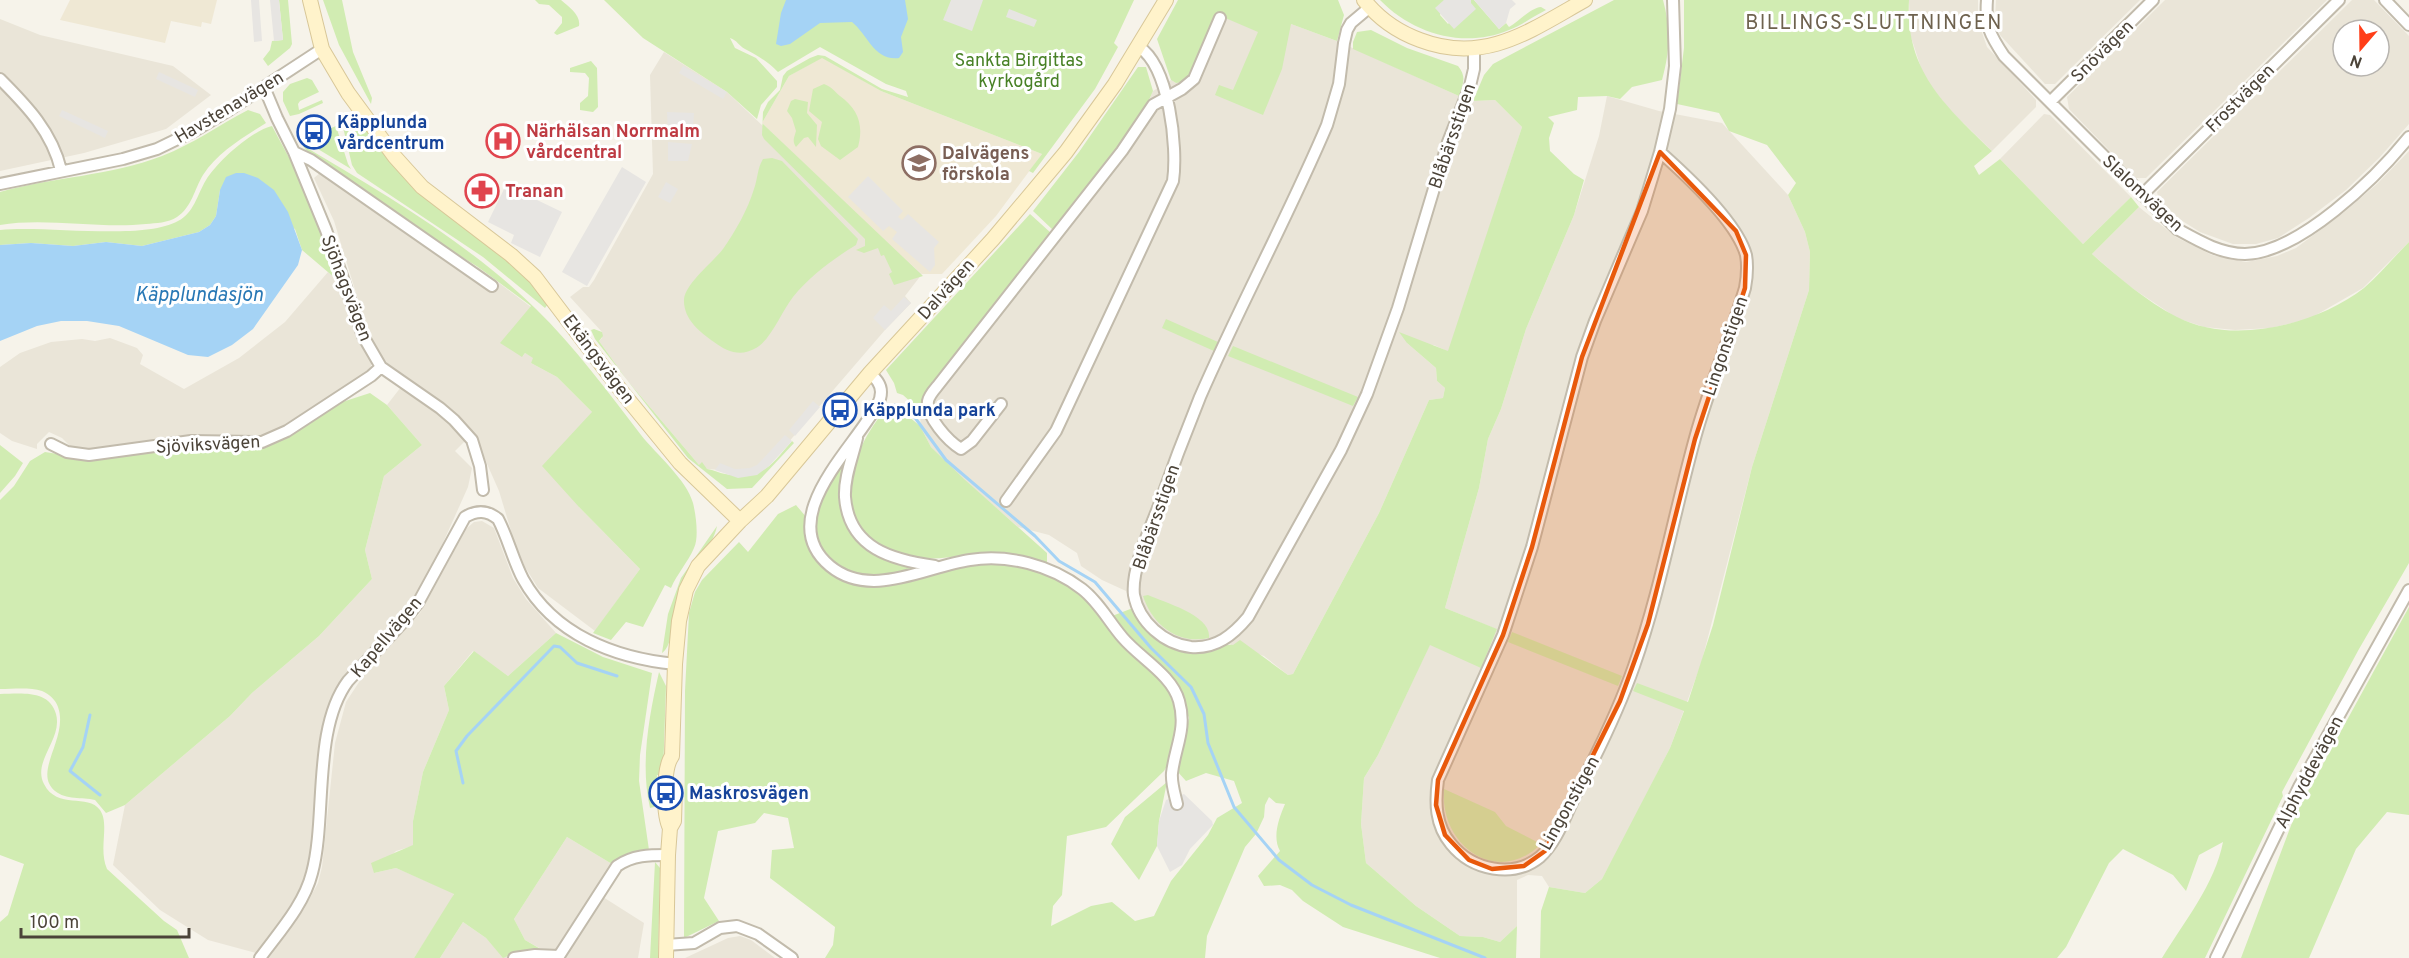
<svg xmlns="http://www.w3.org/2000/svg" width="2409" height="958" font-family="Overpass,sans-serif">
<rect width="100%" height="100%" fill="#f6f3ea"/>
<path fill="#eae5d8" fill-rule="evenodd" d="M1909 0H1978V21L1987 47 2036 100V107L1992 151 1949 109 1924 77 1910 34Z
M1996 0H2140L2055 84H2045L2000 35 1995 20Z
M2165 0H2327L2146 178H2136L2069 109 2067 97Z
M2352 0H2374L2409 36V124L2380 157 2346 190 2309 218 2278 238 2256 244H2233L2200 232 2176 217 2159 201 2157 192ZM2343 30H2379V66H2343Z
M1216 14 1291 24 1337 41 1459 96 1473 101 1495 100 1522 127 1449 352 1434 345 1407 343 1436 368 1437 381 1445 388 1443 398 1429 400 1379 513 1293 674 1288 675 1264 656 1229 644 1219 648 1196 652 1179 650 1163 643 1147 631 1133 608 1126 591 1102 580 1081 566 1077 553 1049 535 1018 527 963 479 931 447 920 426 922 402 926 394 1090 184 1145 109 1153 91 1171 80 1176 83 1190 76Z
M0 19 40 35 173 66 211 95 166 129 84 153 0 171Z
M664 52 727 92 881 238 922 274 905 296 911 303 885 330 762 473 707 469 699 465 627 380 599 341 602 338V332L570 297 583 287H589L594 280 653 174 650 75Z
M1607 96 1659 111 1722 123 1788 195 1805 232 1810 252 1809 290 1752 467 1701 664 1670 748 1618 850 1602 879 1585 893 1549 887 1542 876 1528 875 1517 880V926L1500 942 1483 937 1460 936 1416 906 1366 863 1361 824 1364 778 1378 755 1430 644 1496 629 1445 608 1479 488 1488 439 1501 409 1526 329 1574 215 1599 136Z
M2044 114 2050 115 2131 197 2083 244 2000 159Z
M2409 151V242L2363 288 2309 319 2271 328 2235 330 2204 327 2177 318 2129 286 2092 254 2139 207 2176 237 2212 255 2246 262 2277 256 2296 248 2343 213 2377 184Z
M322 171 472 275 478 267 531 307 523 356 525 353 534 358 531 363 557 377 592 412 579 507 640 569 595 631 538 588 525 567 515 544 499 491 473 432 451 410 392 368 381 357 370 339 334 221 314 178Z
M328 272 342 284 351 310 355 330 372 359 371 366 368 372 268 435 260 437 231 438 187 436 93 449 71 447 62 438 49 432 37 444V449L12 441 0 433V367L20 353 51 342 82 339 95 341 110 338 137 348 143 355 140 364 184 389 239 358 285 322Z
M401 387 442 416 465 441 455 451 472 468 468 487 437 556 406 610 338 686 320 749 311 858 299 890 287 911 256 953 208 940 160 910 113 865 125 805 230 716 252 693 319 636 372 579 365 550 384 476 422 445 387 405Z
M482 521 494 528 513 578 526 599 556 633 508 676 473 651 444 686 449 710 423 772 413 821V846L396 851 374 873 396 868 454 893 451 901 414 958H269L304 909 318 883 322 867 335 743 346 702 365 673 420 613 466 529 474 522Z
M567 837 612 864 603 897 644 923 638 958H440L463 922 486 938 503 957 520 951 543 950 525 940 514 919Z
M740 936 751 940 775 958H685L728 938Z"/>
<path fill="#efe8d4" d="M70 0H217L211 24 202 22 201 27 171 21 165 43 60 20Z
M822 57 881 91 1042 154 996 216 942 274H922L881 238 762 123 789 76Z"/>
<path fill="#d1ecb2" d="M279 0H288L292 44 290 48 268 66 263 59 270 50 272 41 283 40Z
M323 0H342L353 52 372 98 371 104 339 45Z
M535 0H561C569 7 581 15 579 26L557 35 554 33 562 23V17L549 5 539 4Z
M604 0H1134L1114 43 1118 47 1095 89 1033 173 1029 171 1042 154 881 91 822 58 789 76 762 123 923 276 894 285 889 274 892 272 884 255 881 256 878 248 864 253 856 250 865 246V239L764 139 762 135 763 112 768 102 780 90 783 76 787 71 810 58 818 55 825 56 882 89 908 97 906 91 886 84 820 47 778 72C767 61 758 56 745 49 739 46 737 40 730 38L735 48 756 58 777 81V87L761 105 757 119 727 92 643 38Z
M1178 0H1338L1344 15 1337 41 1291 24 1282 69 1263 115 1215 95 1219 85 1233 90 1258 32 1216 14 1190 76 1184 82 1176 83 1171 80 1157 39Z
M1380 0H1444L1440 15 1448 24 1471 0H1474L1499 29 1506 23 1509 27C1520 21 1530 8 1541 7L1546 10C1534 16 1522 25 1509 30 1464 49 1413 34 1380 0Z
M1614 0H1663C1671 29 1670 51 1662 80L1632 87 1620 99 1607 96 1578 97 1577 110 1548 117 1554 123 1549 138 1550 151 1574 174 1584 180 1574 215 1526 329 1501 409 1488 439 1479 488 1445 608 1497 629 1481 668 1430 645 1378 755 1364 778 1361 824 1366 863 1416 906 1460 936 1483 937 1500 942 1517 926 1516 958H1440L1343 927 1303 901 1292 890 1280 885 1264 886 1258 876 1280 851C1272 837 1279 818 1285 804L1276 803 1269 797 1265 805 1264 817 1256 834 1245 847 1207 936 1205 958H825L833 945 835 927 770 878 772 850 794 848 788 818 764 813 755 823 718 831 704 898 719 921 684 938 685 691 689 613 695 592 702 580 739 542 748 552 778 514 796 505 807 518 808 540 814 557 825 569 843 579 863 585 970 564 1010 563 1061 580 1080 592 1093 605 1131 654 1169 689 1175 700 1177 735 1169 763 1164 771 1106 827 1067 836 1062 895 1053 906 1051 926 1091 906 1112 902 1135 921 1154 916 1171 881 1208 835 1217 818 1242 803 1234 781 1206 773 1186 781 1177 771 1189 718 1172 676 1144 654 1112 616 1133 608C1150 635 1170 657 1206 651 1214 650 1225 643 1233 645L1240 640 1288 675 1293 674 1379 513 1429 400 1443 398 1445 388 1437 381 1436 368 1407 343 1399 332 1448 351 1522 127 1495 100 1473 101 1484 75 1493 64Z
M1684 0H1909C1905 71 1945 105 1992 151L1974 166 1979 175 2000 159 2083 244 2131 197 2139 207 2092 254C2118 277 2146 301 2177 317 2233 346 2316 325 2364 288 2380 274 2394 257 2409 242V563L2359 649 2282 792 2283 796 2205 958H2162C2184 922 2215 884 2223 842L2199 855 2186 891 2173 875 2123 849 2109 863 2066 947 2057 958H1540L1541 911 1549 887 1585 893 1602 879 1670 748 1684 711 1633 691 1637 683 1688 702 1713 625 1752 467 1809 290 1810 252 1805 232 1788 195 1796 183 1767 145 1729 131 1719 113 1677 104 1684 48Z
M1371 30 1407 48 1458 66C1467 77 1463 84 1459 96L1353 49V42L1357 32Z
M591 61 597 68 598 107 593 112 580 110V103L588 96 589 78 585 73 570 72V68Z
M1138 67H1146L1153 91C1131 143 1088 186 1053 230L1033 211 1079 152Z
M307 78 312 80 319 92 300 101 298 104 299 110 322 100 323 103 299 114 290 116 283 101V92L290 84Z
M824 84C832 87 834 91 840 96 858 109 864 125 858 147L840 160 821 146 818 139 822 122 809 111 813 89Z
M795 99 808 102 807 113 817 125 816 147 808 137 804 138 796 147C792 141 794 138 796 131L792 118 787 111 791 101Z
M248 110 260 114 266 123C244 137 218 152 203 175 194 190 192 207 177 217 168 223 156 223 146 224 98 229 45 217 0 225V192C53 177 110 176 162 156 193 144 219 125 248 110Z
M353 120 358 121 403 174 512 263 527 277 548 304 545 308 483 257 357 173 352 165 342 123Z
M272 126 301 180 342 284 302 250 295 229 220 190 216 216 210 225 199 232 142 246 106 242 73 246 31 243 0 245V230C45 225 142 241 178 221 194 213 197 195 206 180 217 162 251 131 272 126Z
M336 126 348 164 351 169 303 140Z
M302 145C382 192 470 244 536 309 575 347 608 392 641 435 656 454 687 480 693 503 696 515 699 538 694 548 688 562 677 574 671 588L665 585 643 627 626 622 611 640 593 633 640 569 579 507 542 466 592 412 557 377 531 363 533 358 525 353 522 357 500 343 531 306 478 267 389 212 312 157Z
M772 158 782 161 858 239 856 245C833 259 810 276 793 297 782 311 770 341 756 348 741 357 727 352 714 342 700 332 683 319 684 299 686 283 712 263 723 249 735 232 748 209 754 189 758 178 757 169 763 159Z
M1030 214 1051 233 926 394 922 412 903 395 897 393 894 383 886 370Z
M1166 319 1218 342 1214 351 1162 328Z
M594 329 602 332 603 336 599 341 627 380 699 465 702 462 707 469C714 470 719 473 725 474 763 481 770 466 792 441L794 443 752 488 727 489 688 458 595 339 591 330Z
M1233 346 1358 397 1353 406 1228 356Z
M370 393 387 405 422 445 384 476 365 550 372 579 319 636 252 693 230 716 125 805 106 813 95 800C82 797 66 800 55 791 32 772 69 738 58 707 56 700 49 694 42 691 30 687 13 689 0 689V500L14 486 30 461 45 452 77 457 197 444 251 447 264 445 333 405Z
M887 407 902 411 920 426 931 447 964 479 1047 553V565C1028 562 1007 556 988 555 961 554 932 562 905 557 892 555 875 545 866 535 831 496 859 441 887 407Z
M0 445 23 463 15 476 0 493Z
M852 445 846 468 855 533 919 566C904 572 887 577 870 576 835 575 807 545 816 510 822 487 840 466 852 445Z
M717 526C713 548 687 572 678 596 673 610 674 646 662 653L668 614 681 578Z
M1148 595C1165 603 1212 615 1209 638 1177 645 1152 624 1143 596Z
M2409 607V815L2387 812 2356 849 2309 958H2241L2295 815Z
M1512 632 1622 676 1618 686 1508 642Z
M556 633 603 657 652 673 640 755 639 781 649 850 628 853 612 864 567 837 514 919 525 940 544 951H520L503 958 486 938 463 922 440 958H414L454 894 396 868 374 873 371 863 413 845V821L423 772 449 710 444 686 474 651 508 676Z
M659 672 666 686 663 775H657L656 799 658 806 650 808C640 764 649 716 659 672Z
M0 694C20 694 49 689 56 714 63 739 32 761 44 784 57 810 88 793 100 810 110 825 98 848 107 869L164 921 177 930 189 958H0V922L8 915 24 864 0 855Z
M1167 782 1159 821 1157 846 1139 880 1111 844 1125 817Z
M1444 789 1495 812 1506 826 1541 844C1496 888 1439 844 1444 789Z
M655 862 660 868 658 958H650Z"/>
<path fill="#e7e5e2" d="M251 0H259L262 41 254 42Z
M270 0H279L283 40 274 41Z
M951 0H983L972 31 943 20Z
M1444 0H1471V3L1476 9 1454 29 1435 8Z
M1474 0H1512L1516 4 1510 9 1506 23 1499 29Z
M1009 9 1037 20 1034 27 1006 17Z
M683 66 727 92 723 99 679 73Z
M159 72 198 90 195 97 156 79Z
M62 110 108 131 105 138 59 116Z
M667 112 694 113 693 129 668 131Z
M668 142 692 144 688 161H668Z
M622 167 646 182 587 286 562 272Z
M868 176 903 211 898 217 902 220 908 214 939 242 934 248 935 265 930 272 892 239 897 232 889 226 883 231 848 197Z
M666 182 678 189 670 203 658 197Z
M506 185 562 212 540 257 511 243 514 235 488 222Z
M904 297 911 303 885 330 873 318 884 305 891 311Z
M813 401 820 407 795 436 789 430Z
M785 435 792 441 769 466 757 475 738 478 715 470 720 463 735 469 750 468 757 465Z
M1184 794 1212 821 1213 825 1190 849 1182 865 1170 872 1157 846 1159 821 1166 800Z"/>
<path fill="#a5d3f5" d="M786 0H905L908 19 901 37 903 52 899 58C874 61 868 35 852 22L820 23 790 44 781 46 776 44 781 13Z
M236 173H244L258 178 274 190 288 212 302 250 298 265 253 329 232 345 208 357 188 355 119 326 87 321H61L37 326 0 341V245L31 243 73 246 106 242 142 246 199 232 210 225 216 216 220 190 226 177Z"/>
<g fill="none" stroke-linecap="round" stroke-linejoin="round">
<path stroke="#a5d3f5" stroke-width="3" d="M895 405 905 409 916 419 946 460 1035 536 1059 561 1095 582 1151 648 1191 687 1204 714 1208 743 1234 807 1279 860 1312 885 1351 905 1485 958
M90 715 83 747 70 771 100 795
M463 783 456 751 467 736 554 646 560 647 577 663 617 676"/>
<defs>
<path id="street" d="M1987 0C1985 26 1990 35 2004 56L2177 229C2197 240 2220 254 2245 254 2299 253 2376 178 2409 137
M2385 0 2409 25
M1370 7 1351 23 1347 30 1344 43 1339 84 1327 125C1288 217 1240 305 1200 397 1185 434 1171 471 1158 508 1149 531 1131 570 1134 595 1139 622 1164 644 1191 647 1216 649 1233 635 1248 617L1341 450 1367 394 1398 308 1448 142 1470 86 1474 69V49
M0 79C27 106 52 132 61 170
M264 87 277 118 294 152 326 230 363 336 381 367 440 408 454 420 472 440 480 466 483 490
M2051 101 2153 0
M294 152 311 160 492 286
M1660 152C1686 175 1737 222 1746 255 1748 266 1747 277 1745 288 1730 338 1709 387 1695 438 1674 514 1660 592 1634 666 1619 709 1599 750 1578 790 1567 811 1558 841 1540 857 1513 879 1472 870 1451 844 1435 825 1435 802 1438 780L1503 635 1532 547 1582 357 1595 321 1642 211 1660 152 1670 109 1675 66 1673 0
M0 184 123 159 157 149 194 131 229 110 322 49
M2142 195 2339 0
M870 373C876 379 881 384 881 392 881 403 873 412 867 421 842 459 778 523 830 566 871 600 927 566 970 560 1008 554 1051 565 1082 589 1099 602 1109 622 1123 638 1140 658 1172 675 1179 701 1187 729 1175 747 1172 773 1171 783 1175 795 1177 804
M1001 404 972 441 961 449C948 441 926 417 928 401 929 395 935 389 939 384L1122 151 1153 105 1182 89 1194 79 1220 18
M857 438C853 456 844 477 845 497 849 549 893 560 935 566
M51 444 67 452 89 455 191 441 262 442 287 431 371 376 381 367
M1006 501 1056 431 1173 181C1178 147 1169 66 1139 47
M666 945 694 943 720 928 737 926 758 934 792 958
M260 958C279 932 304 905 312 873 327 818 312 729 348 681L404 621 418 603 465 517C477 510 487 510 498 519 508 538 513 560 523 579 554 635 615 658 675 664
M514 958 535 955 559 956 617 866C633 855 649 855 668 855
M2216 958 2299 787 2409 590"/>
<path id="secondary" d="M310 0 322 49 348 93 395 157 422 187 511 255 535 277 622 392 680 463 740 521
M1364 0C1379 19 1398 32 1420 40 1485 65 1531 30 1585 0
M670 828C663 815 663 768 672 756L675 664 679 621 686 590 698 566 740 521 767 496 870 373 993 239 1066 152 1115 84 1166 0
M666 958 668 855 670 828 674 821 675 788"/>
</defs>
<use href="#street" stroke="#c2bbac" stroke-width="14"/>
<use href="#secondary" stroke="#d8c798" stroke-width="16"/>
<use href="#street" stroke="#fff" stroke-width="10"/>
<use href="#secondary" stroke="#fff3cb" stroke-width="14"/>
</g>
<path fill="#e8590c" fill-opacity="0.2" stroke="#e8590c" stroke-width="4.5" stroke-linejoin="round" d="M1660 152 1736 231 1746 255 1745 288 1695 439 1648 624 1620 701 1545 851 1524 866 1492 869 1469 860 1445 835 1436 805 1438 780 1503 635 1532 547 1582 357Z"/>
<defs>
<symbol id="bus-ring" viewBox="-11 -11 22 22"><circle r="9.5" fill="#fff" stroke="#1a4fb4" stroke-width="1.5"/><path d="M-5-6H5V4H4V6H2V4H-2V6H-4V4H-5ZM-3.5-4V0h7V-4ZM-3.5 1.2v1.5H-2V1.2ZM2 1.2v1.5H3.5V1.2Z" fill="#1a4fb4"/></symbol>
<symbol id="hospital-ring" viewBox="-11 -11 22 22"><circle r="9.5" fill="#fff" stroke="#e0444e" stroke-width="1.5"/><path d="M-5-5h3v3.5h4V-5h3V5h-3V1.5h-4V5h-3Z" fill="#e0444e"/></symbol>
<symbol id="school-ring" viewBox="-11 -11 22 22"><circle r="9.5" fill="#fff" stroke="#8d6e63" stroke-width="1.5"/><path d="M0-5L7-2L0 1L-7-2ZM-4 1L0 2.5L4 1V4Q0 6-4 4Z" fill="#8d6e63"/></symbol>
<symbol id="pharmacy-ring" viewBox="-11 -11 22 22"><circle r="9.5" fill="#fff" stroke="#e0444e" stroke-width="1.5"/><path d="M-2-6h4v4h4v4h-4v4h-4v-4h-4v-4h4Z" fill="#e0444e"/></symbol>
</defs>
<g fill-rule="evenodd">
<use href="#bus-ring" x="295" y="113" width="38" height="38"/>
<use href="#hospital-ring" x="484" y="122" width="38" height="38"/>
<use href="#school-ring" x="900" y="144" width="38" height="38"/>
<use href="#pharmacy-ring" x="463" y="172" width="38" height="38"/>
<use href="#bus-ring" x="821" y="391" width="38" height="38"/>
<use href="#bus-ring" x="647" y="774" width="38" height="38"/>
</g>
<g text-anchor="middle" stroke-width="6" stroke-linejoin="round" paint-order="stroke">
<g font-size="18" fill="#4b4338" stroke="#fff">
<text transform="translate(2102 51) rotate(-45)" y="6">Snövägen</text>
<text transform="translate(2240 98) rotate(-45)" y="6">Frostvägen</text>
<text transform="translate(229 107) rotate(-31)" y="6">Havstenavägen</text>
<text transform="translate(1452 136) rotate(-71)" y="6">Blåbärsstigen</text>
<text transform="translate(2143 193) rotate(43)" y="6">Slalomvägen</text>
<text transform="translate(347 288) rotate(69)" y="6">Sjöhagsvägen</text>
<text transform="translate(946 289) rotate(-48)" y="6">Dalvägen</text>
<text transform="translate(1725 346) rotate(-71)" y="6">Lingonstigen</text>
<text transform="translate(599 359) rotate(53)" y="6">Ekängsvägen</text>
<text transform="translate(208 444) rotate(-3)" y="6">Sjöviksvägen</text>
<text transform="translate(1156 517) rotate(-71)" y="6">Blåbärsstigen</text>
<text transform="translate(386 637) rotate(-50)" y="6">Kapellvägen</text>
<text transform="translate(2309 772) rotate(-62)" y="6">Alphyddevägen</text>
<text transform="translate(1569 803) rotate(-61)" y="6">Lingonstigen</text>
</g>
<g font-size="18" fill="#488126" stroke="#fff">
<text x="1019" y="66">Sankta Birgittas<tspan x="1019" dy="21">kyrkogård</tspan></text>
</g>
<g font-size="18" font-weight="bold" fill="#164399" stroke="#fff" text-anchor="start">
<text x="337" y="128">Käpplunda<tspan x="337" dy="21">vårdcentrum</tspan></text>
<text x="863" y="416">Käpplunda park</text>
<text x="689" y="799">Maskrosvägen</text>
</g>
<g font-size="18" font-weight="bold" fill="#be3a42" stroke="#fff" text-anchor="start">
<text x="526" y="137">Närhälsan Norrmalm<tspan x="526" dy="21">vårdcentral</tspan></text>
<text x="505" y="197">Tranan</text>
</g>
<g font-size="18" font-weight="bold" fill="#785e54" stroke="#fff" text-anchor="start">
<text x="942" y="159">Dalvägens<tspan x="942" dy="21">förskola</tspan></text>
</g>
<g font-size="20" letter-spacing="1.5" fill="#6e624e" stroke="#fff">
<text x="1874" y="29">BILLINGS-SLUTTNINGEN</text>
</g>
<g font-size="20" font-style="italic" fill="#2878b5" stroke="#fff">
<text x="199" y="301">Käpplundasjön</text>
</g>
</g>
<g transform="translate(2361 48) rotate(200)"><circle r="28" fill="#ffffff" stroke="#b7b4af" stroke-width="1.5"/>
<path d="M0-4.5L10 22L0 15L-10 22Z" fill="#ff3e18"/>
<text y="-9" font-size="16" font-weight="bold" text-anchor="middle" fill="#4b4338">N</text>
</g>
<path d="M21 928v9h168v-9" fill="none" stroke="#4b4338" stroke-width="3"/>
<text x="30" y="928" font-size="18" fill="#4b4338" stroke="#ffffff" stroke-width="4.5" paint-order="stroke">100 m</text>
</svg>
